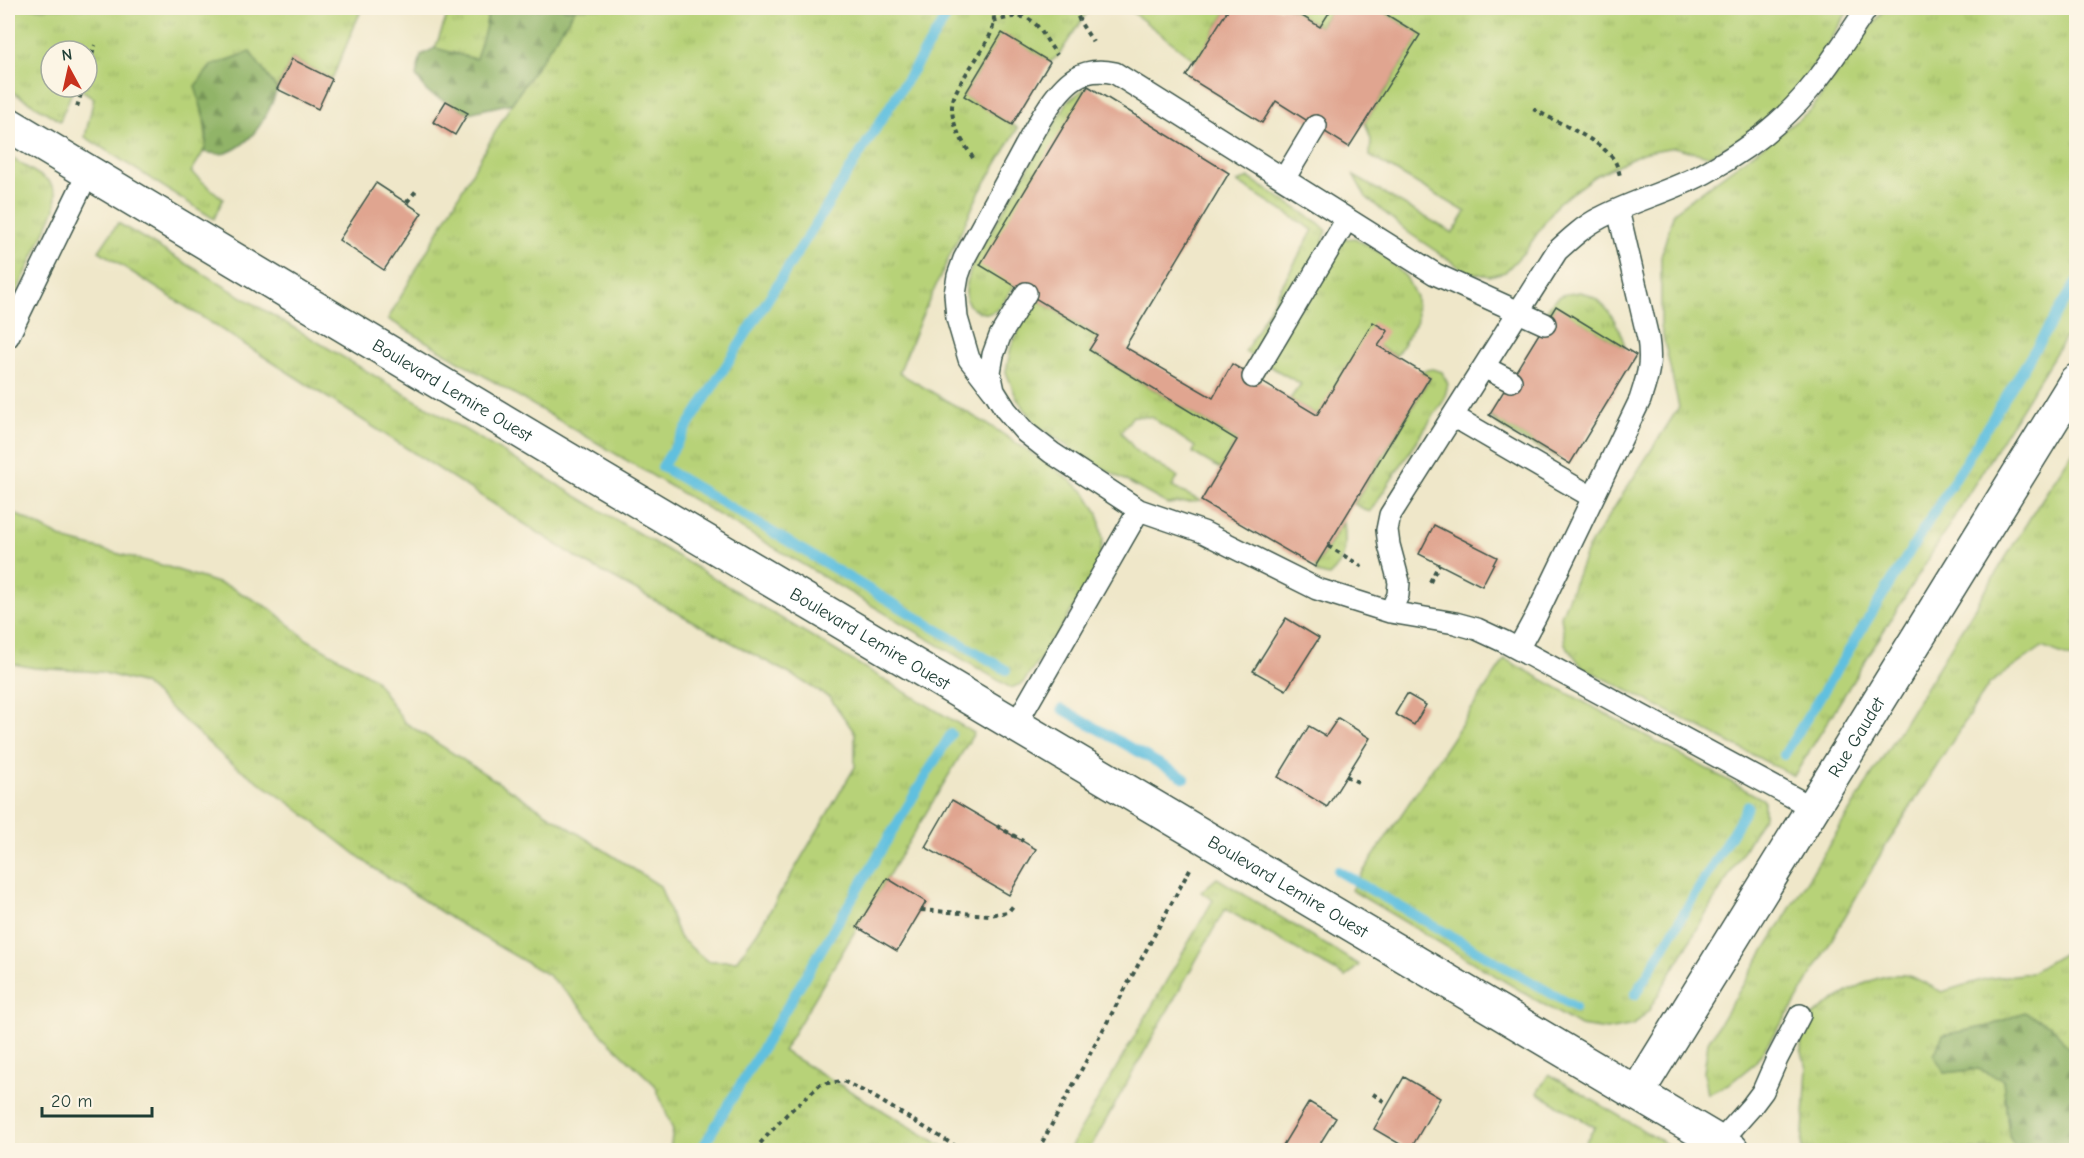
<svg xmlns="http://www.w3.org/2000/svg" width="2084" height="1158" font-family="'Comic Neue',sans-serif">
<defs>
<pattern id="grass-tufts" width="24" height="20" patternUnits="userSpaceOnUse" patternTransform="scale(1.5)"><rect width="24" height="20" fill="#b7d278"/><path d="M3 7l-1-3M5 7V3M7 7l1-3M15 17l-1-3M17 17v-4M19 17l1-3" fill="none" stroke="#9db568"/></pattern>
<pattern id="forest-firs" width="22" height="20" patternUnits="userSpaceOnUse" patternTransform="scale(1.5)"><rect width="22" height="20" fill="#91b468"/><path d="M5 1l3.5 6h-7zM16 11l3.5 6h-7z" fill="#769456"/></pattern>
</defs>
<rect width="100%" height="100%" fill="#fcf5e5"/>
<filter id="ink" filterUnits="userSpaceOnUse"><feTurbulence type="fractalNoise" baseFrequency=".0167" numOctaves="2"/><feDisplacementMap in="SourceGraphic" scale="12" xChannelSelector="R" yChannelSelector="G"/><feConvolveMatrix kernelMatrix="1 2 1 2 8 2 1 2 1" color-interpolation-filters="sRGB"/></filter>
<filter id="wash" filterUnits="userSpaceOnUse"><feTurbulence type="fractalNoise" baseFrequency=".008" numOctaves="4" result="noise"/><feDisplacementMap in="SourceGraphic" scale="24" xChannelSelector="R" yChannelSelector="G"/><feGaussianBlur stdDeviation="1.35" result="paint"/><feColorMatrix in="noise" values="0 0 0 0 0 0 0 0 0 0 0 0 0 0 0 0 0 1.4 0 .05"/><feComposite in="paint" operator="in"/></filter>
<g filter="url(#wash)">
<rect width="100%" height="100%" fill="#efe7c9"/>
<path fill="url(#grass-tufts)" stroke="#6b8856" stroke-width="1.5" d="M8 8H362L332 79 292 59 277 89 211 66 196 86 204 119 207 146 191 172 223 199 214 219 85 137 94 98 77 87H87V51H51V87H74L60 121 8 89Z
M450 8H489L485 30 476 60 435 48Z
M576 8H1090L1058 56 1050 62 1002 34 964 96 1018 128 979 193 921 318 899 373 992 427 1057 470 1086 493 1098 513 1103 540 1097 569 1055 638 1023 683 1011 688 388 319 512 103Z
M1127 8H1229L1196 61Z
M1289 8H1332L1320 27Z
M1376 8H1850C1829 41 1809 78 1781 107 1761 129 1734 143 1708 156L1674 147 1642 153 1595 176 1558 203 1526 250 1505 272 1489 276 1467 272 1409 233 1366 197 1354 176 1453 233 1466 212 1370 156 1371 140 1365 122 1420 35Z
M1885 8H2076V320L1794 776 1582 667 1565 644 1561 616 1588 548 1679 407 1661 327V256L1674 212 1811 110Z
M1088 86 1015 285C1009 292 1002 306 995 311 989 315 982 313 977 311 957 303 969 274 974 260L1068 101Z
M8 156 49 181 56 193 55 209 8 312Z
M1249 178 1319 223 1327 231 1323 241 1355 238 1384 255 1406 277 1416 297 1417 321 1396 356 1378 346 1317 415 1290 399 1301 384 1245 352 1313 230 1237 182Z
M118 223 974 733 783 1051 949 1150H670L673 1130 655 1085 604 1037 580 1006 548 975 455 921 372 867 291 804 227 760 144 684 101 672 35 668 8 663V510L66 540 165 566 230 587 271 609 306 639 374 678 404 722 660 886 679 937 707 961H736L758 931 855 767V733L830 698 797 678 584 562 99 251Z
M1580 292C1604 297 1620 324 1625 348L1556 307 1548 318 1546 312C1556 295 1561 294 1580 292Z
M1035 298 1098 336 1090 351 1237 440 1220 469 1193 453 1195 447 1151 417 1133 416 1121 432 1137 452 1178 477 1172 487 1201 501 1167 504 1078 454 1036 424 1017 399 1006 372 1011 347Z
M1432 369 1442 372 1448 384 1444 400 1370 512 1354 504 1430 378 1421 371Z
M1489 415 1560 458C1543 450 1499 431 1489 415Z
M2076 447V660L2042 647 1989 684 1885 847 1794 1005 1755 1063 1730 1083 1708 1094 1704 1073 1708 1042 2033 513Z
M1344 521C1346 545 1348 559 1329 576L1317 573 1315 567Z
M1505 659 1764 800V816L1649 1010 1634 1025 1607 1030 1580 1026 1351 890Z
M1217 878 1359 965 1346 977 1225 909 1089 1150H1069L1213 900 1201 892Z
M2076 946V1057L2068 1047 2024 1012 1989 1026 1943 1035 1945 1073 1978 1069 2003 1079 2009 1135 2016 1150H1802L1807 1068 1801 1049 1802 1025C1824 1005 1873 971 1904 975 1914 976 1932 987 1942 992L1985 979 2030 973Z
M1549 1074 1676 1150H1580L1595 1127 1537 1093Z"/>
<path fill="url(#forest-firs)" stroke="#58784e" stroke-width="1.5" d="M489 8H576L512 103 468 113 427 92 416 76 421 55 435 48 476 59 485 30Z
M250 52 277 89C269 114 253 144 226 153 220 155 210 153 203 152 213 136 200 104 195 86L211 66Z
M2024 1012 2051 1025 2076 1057V1149L2074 1150H2016L2009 1135 2003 1079 1978 1069 1945 1073 1934 1055 1943 1035 1989 1026Z"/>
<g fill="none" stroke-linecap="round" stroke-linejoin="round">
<path stroke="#61c0df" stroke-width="10" d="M952 8 662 467 1006 670
M1062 709 1185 778
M1784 755 2076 283
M1338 871 1575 1007
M1635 995 1748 806
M701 1150 951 734"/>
</g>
<g id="blocks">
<path fill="#e0a590" d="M1229 8H1289L1320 27 1332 8H1376L1420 35 1349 147 1276 101 1262 123 1186 76Z
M1002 33 1050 62 1012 125 964 96Z
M292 59 332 79 318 109 277 89Z
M1088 86 1229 173 1125 347 1213 398 1232 364 1317 415 1373 322 1388 331 1378 346 1430 377 1315 567 1201 501 1237 440 1089 350 1098 336 980 265Z
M446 101 468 113 455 135 433 122Z
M376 183 422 213 384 270 339 240Z
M1556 306 1636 355 1570 464 1489 415Z
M1434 525 1497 557 1482 586 1419 554Z
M1286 618 1319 638 1286 690 1253 671Z
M1407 694 1426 705 1414 725 1395 714Z
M1338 718 1370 738 1327 807 1278 777 1309 726 1326 736Z
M952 800 1036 849 1009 895 925 847Z
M887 878 926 902 897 951 857 927Z
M1404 1077 1440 1098 1410 1150 1374 1129Z
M1309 1102 1336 1118 1316 1150H1280Z"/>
</g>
</g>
<g filter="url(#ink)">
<use href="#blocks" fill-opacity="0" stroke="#3e564a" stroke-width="1.5"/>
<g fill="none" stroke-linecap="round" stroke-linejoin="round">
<defs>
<path id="service" d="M1284 179 1316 126
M1026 293 1000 336 993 355 990 372 994 391 1006 410 1025 432 1052 453 1139 510 1203 532 1317 589 1390 612 1455 623 1477 629 1505 642 1813 808
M8 337 88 173
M1484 367 1511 381
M1253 377 1347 219
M993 390 969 359 957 318 955 294 958 276 964 259C980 229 997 199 1013 169 1027 144 1051 93 1075 78 1088 70 1101 70 1115 73L1435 274 1545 324
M1453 416 1592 497
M1390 612 1398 595 1399 582 1389 545 1387 530 1390 515 1557 251C1570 239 1584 226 1600 218 1634 200 1672 191 1705 173 1743 152 1782 123 1809 90 1831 64 1848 36 1867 8
M1518 649 1536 616 1640 400C1648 375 1652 364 1648 338L1618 210
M1016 724 1139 510
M1719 1143 1751 1107 1763 1091 1777 1059 1800 1015"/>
<g id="minor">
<path id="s1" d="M1637 1093 2076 381"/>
</g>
<g id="primary">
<path id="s2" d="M8 124 557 453 1732 1150"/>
</g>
</defs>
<use href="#service" stroke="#3e564a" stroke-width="24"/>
<use href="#minor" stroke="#3e564a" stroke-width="36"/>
<use href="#primary" stroke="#3e564a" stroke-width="36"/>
<path stroke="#3e564a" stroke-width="4" stroke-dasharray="4.5 4.5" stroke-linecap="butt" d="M1075 8 1080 22 1093 42
M993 22C1037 7 1035 26 1057 55
M87 72 95 45
M77 107 83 87
M1533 109C1555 121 1595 138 1610 155 1616 161 1618 168 1620 176
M973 158C963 142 952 127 952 107 953 77 1007 35 991 8
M407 202 416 191
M1328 546 1366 569
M1430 582 1439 564
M1346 776 1358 782
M997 826 1023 841
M921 910 989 915 1008 912 1013 906
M1373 1094 1388 1104
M754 1150 787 1114 821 1084 843 1081 871 1095 962 1150
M1038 1150 1190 869"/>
<use href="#service" stroke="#fff" stroke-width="21"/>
<use href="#minor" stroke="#fff" stroke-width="33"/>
<use href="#primary" stroke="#fff" stroke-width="33"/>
</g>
</g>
<g text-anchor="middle" stroke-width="6" stroke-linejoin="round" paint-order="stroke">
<g font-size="18" fill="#1f3d34" stroke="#fcf5e5">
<text dy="6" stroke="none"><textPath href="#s2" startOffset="518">Boulevard Lemire Ouest</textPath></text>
<text dy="6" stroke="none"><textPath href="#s2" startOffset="1004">Boulevard Lemire Ouest</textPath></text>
<text dy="6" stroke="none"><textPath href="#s1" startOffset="418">Rue Gaudet</textPath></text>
<text dy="6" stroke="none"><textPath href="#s2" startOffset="1490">Boulevard Lemire Ouest</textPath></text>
</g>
</g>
<rect width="2084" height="1158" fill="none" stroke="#fcf5e5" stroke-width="30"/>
<g transform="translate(69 69) rotate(352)"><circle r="28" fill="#fcf5e5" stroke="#a4ab9e" stroke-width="1.5"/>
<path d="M0-4.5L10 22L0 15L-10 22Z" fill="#c8321e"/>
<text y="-9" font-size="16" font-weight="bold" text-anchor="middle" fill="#1f3d34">N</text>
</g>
<path d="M42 1107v9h110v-9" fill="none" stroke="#1f3d34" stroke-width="3"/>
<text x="51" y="1107" font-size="18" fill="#1f3d34" stroke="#fcf5e5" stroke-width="4.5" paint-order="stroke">20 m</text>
</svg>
